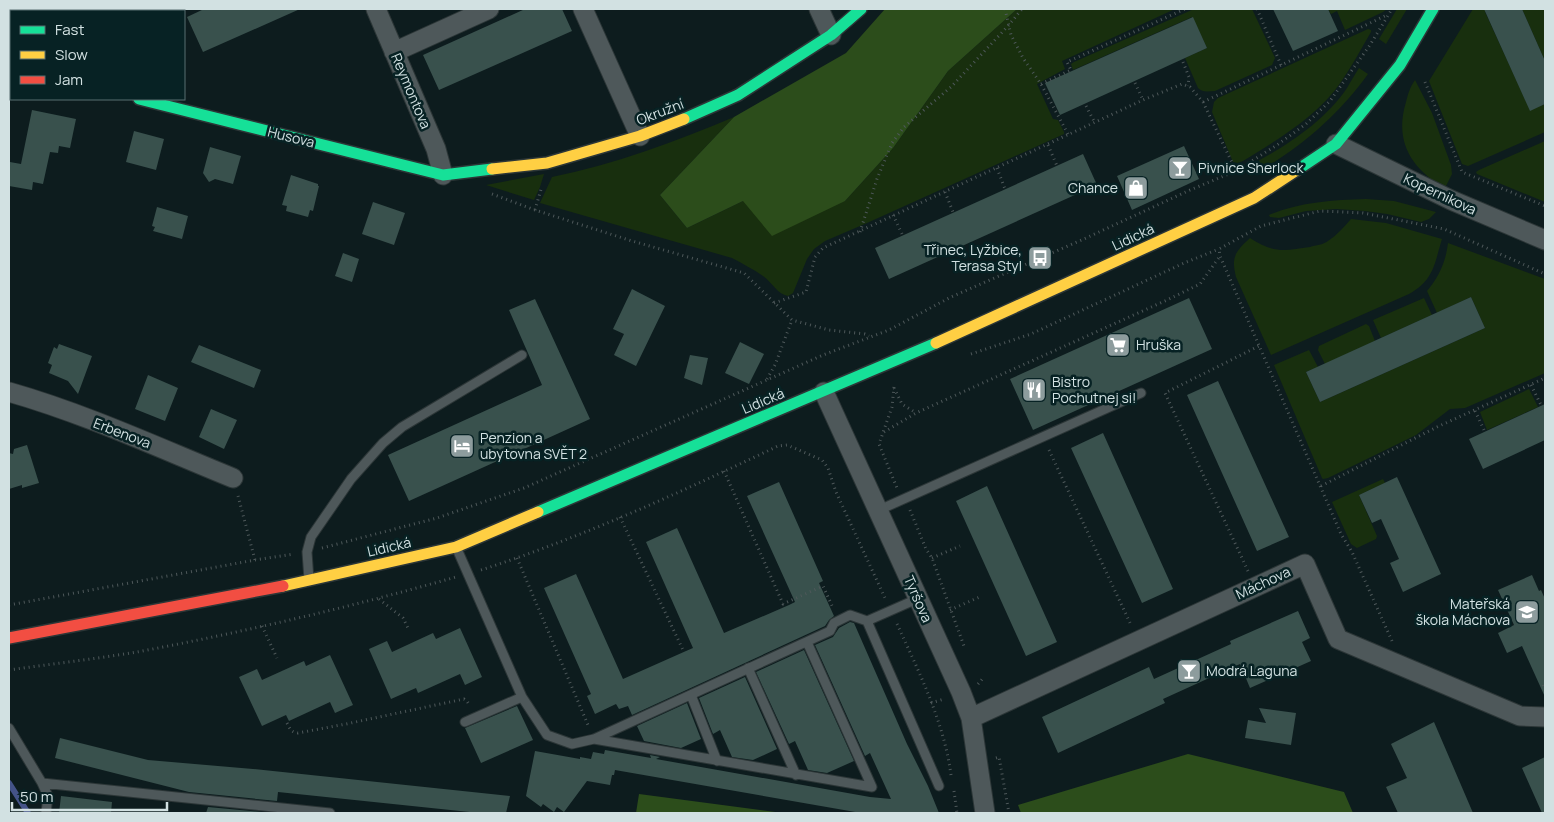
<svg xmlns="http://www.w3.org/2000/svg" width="1554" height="822" font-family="Manrope,sans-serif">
<rect width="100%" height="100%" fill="#0d1c1e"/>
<path fill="#182f0e" d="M1017 9H1175L1062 61 1065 69 1037 84 1053 119 1058 120 1064 132V134L867 223 825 241 814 249 807 259 793 293 788 296C777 294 772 282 763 276 753 269 743 264 732 258L540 203 552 177C615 164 675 142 734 117L660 195 687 228 743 201H845L893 148 948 71Z
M1194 9H1252L1275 58 1272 65 1215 91C1209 91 1203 93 1198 88L1185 58 1207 48 1192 17 1073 70 1071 64 1074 62Z
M1328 9H1387L1383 12 1345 30 1337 11 1331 14Z
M1397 9H1407L1386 44 1379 39Z
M1473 9H1493L1485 12 1530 110 1545 104V132L1468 166 1462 164 1429 81Z
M1522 9H1545V61Z
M1368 29 1371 30V32C1361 49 1352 66 1341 82 1318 116 1277 140 1243 161L1238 163 1233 162 1212 112 1214 102 1218 98Z
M1359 68 1368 74C1338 116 1296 152 1250 176L1248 171 1251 165C1286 146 1324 122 1347 88 1351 81 1355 74 1359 68Z
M1415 80 1432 113 1451 165 1452 174 1445 188C1411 169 1394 141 1406 102 1408 94 1410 87 1415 80Z
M1545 141V202L1477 174 1476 172 1479 170Z
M544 174 540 187 534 200 486 185Z
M1366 199 1394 201 1436 212 1429 219 1421 222 1387 214 1365 211 1336 209 1306 211 1279 218 1270 217 1269 215C1300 202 1333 200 1366 199Z
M1351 219 1386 223 1442 239C1434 265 1434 280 1409 294L1271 355 1236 277C1231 257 1235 252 1250 238 1273 253 1284 251 1310 247 1316 245 1323 245 1328 241 1337 235 1344 227 1351 219Z
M1448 243 1545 279V373L1465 408 1450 409 1416 435 1328 478 1323 479 1322 478 1274 365 1309 350 1318 367 1306 372 1320 402 1485 328 1471 297 1437 313 1427 291C1439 277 1446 261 1448 243Z
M1424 298 1432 315 1381 338 1373 320Z
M1366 324 1369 326 1375 341 1325 364 1318 350 1319 346Z
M1529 389 1538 407 1487 430 1480 412Z
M1383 479 1385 483 1359 495 1377 536 1376 539 1357 548 1351 544 1332 502Z"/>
<path fill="#2c4d1b" d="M885 9H1017L948 71 893 148 845 201 772 236 743 201 687 228 660 195 734 117 846 53Z
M1188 754 1344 792 1353 813H1021L1018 805Z
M639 794 783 813H636Z"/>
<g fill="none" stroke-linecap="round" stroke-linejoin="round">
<path stroke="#445388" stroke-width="6" d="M9 783 28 813"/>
</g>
<path fill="#39514d" d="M204 9H300L203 52 187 17Z
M525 9H562L572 31 439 90 423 55Z
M1273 9H1328L1338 31 1293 51Z
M1484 9H1522L1545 61V104L1530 111Z
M1193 17 1207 48 1060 115 1045 83Z
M32 110 76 119 70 148 59 146 58 153 50 152 43 184 33 182 32 190 9 186 10 162 21 164Z
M134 131 164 139 156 170 126 162Z
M1184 146 1199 179 1132 210 1117 176Z
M210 147 241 156 233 184 215 179 209 182 203 173Z
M1083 154 1097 185 889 279 875 248Z
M291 175 318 184V186H319L313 211 310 210 308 217 286 211 287 206 282 205Z
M373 202 405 213 394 245 362 234Z
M157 207 188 216 182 239 153 231 155 227 152 226Z
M343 253 359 259 352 282 335 276Z
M632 289 665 306 636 366 614 355 624 334 613 329Z
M1471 297 1485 328 1320 402 1306 372Z
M1189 298 1212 349 1033 430 1010 379Z
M535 299 590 419 409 501 388 455 542 385 509 310Z
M740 342 764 354 749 384 725 373Z
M59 344 92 356 78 394 68 381 49 373 52 365 48 363 54 347 57 349Z
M199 345 261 370 254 388 191 362Z
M690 355 708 358 702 385 684 378Z
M148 375 178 388 165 421 135 409Z
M1218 381 1289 537 1257 551 1187 395Z
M1545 404V440L1483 469 1469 439Z
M211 409 237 420 224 449 199 437Z
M1103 433 1173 589 1142 603 1071 448Z
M27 445 39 483 22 488V485L9 489V453L13 454 14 449Z
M1397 477 1441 574 1403 592 1390 563 1399 559 1381 519 1372 523 1359 495Z
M779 482 823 581 819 583 834 616 829 620 825 626 632 715 628 706 619 709 616 704 595 714 587 696 591 694 544 588 576 574 623 679 686 651 693 648 646 542 677 528 724 633 789 605 795 602 747 496Z
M987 486 1057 642 1026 656 956 501Z
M1532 575 1539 591 1541 590 1545 599V697L1522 646 1507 653 1498 633 1514 625 1498 590Z
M1298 611 1310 638 1302 642 1311 661 1250 688 1240 664 1163 699 1165 703 1058 753 1042 717 1149 667 1154 679 1231 644 1230 641Z
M850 622 854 623 907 744 928 786 939 813H861L615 770 614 775H612L610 785 587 781 564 812 557 807 554 812 543 804 541 807 526 796 535 751 580 759V757L591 759 593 752 604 754 605 750 651 758 650 755 660 757 656 759 870 797 891 799 870 753 865 756 815 645 833 637 839 628Z
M460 628 482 677 465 685 460 674 418 693 416 688 391 699 369 649 387 641 392 652 433 633 436 639Z
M804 650 854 761 827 773 808 770 795 741 789 744 756 672Z
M330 655 353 705 335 713 330 702 289 721 286 715 262 726 239 677 257 669 262 680 304 661 306 666Z
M745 677 777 749 753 760 732 757 720 730 713 734 699 698Z
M687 703 701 739 681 748 644 741 637 726Z
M517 706 533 740 481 763 465 728Z
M1259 708 1296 713 1291 745 1245 738 1248 720 1266 723Z
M1434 722 1473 813H1398L1386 787 1407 778 1391 744Z
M60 738 148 760 253 769 510 796 506 813H479L278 792 277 801 189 792 55 758Z
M1545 757V813H1542L1522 768Z
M61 796 112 802 111 813H59Z
M208 807 272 813H206Z"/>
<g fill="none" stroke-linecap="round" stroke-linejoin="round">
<defs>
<path id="lane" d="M879 510 1141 393
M457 549 522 697 547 735 572 744 594 739 830 631 834 623 850 615 867 621
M309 580 307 552 311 537 351 479 383 443 402 427 522 355
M917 599 867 621 939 786
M748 668 796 775
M691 695 717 761
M465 722 522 697
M9 728 42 783 330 813
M594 739 872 787 807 642
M42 783 48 796 46 813"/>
<path id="street" d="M376 9 436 149 443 175
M583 9 640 136
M819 9 831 35
M118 11 124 9
M394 52 489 9
M9 61 11 60
M1336 144 1451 200 1545 240
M9 392C86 414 159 448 233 478
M824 392 961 692 971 718 985 813
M971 718 1305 564 1338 639 1520 716 1545 717"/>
<path id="fast" d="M139 99 443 175 492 169
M684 119 738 95 831 35 861 9
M1297 170 1336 144 1400 65 1433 9
M538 512 936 343"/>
<path id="slow" d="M492 169 547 163 640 136 684 119
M936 343 1254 198 1297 170
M283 586 456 547 538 512"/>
<path id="jam" d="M9 638 283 586"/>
</defs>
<use href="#lane" stroke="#2c3637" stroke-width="11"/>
<use href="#street" stroke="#2c3637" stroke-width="21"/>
<use href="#fast" stroke="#2c3637" stroke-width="14"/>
<use href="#slow" stroke="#2c3637" stroke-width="14"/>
<use href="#jam" stroke="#2c3637" stroke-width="14"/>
<path stroke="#4e585a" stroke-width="3" stroke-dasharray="1 4" stroke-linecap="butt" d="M1005 9 1011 35 1023 58 1041 84 1069 136
M1257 9 1281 65
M1183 62 1189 77 1188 86
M1425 82 1462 172 1545 206
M1135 83 1143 100
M1041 84 1071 70 1067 62 1185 9
M1203 102 1387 15
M1086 106 1095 123
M1048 145 1057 166
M997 168 1005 189
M945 192 953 212
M492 194 535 210 632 241 744 273 792 320 829 330 865 334 869 336
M535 210 542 186
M893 215 903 236
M860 232 877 179 892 143 904 127 951 87 1008 26 1022 9
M774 303 806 292 815 257 823 248 1143 100 1182 84 1190 87 1203 102 1236 171
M971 354 1031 334 1184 263 1219 249
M767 379 775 365 792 320
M1531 385 1541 405
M894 387 892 407 879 444 897 488
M894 388 902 404 916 413
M1475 411 1485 432
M884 432 916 413 1167 300 1200 284 1220 256
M1049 450 1131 625
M724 471 783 604 823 586 833 608
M1321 486 1437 427 1545 378
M238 496 255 560
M910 510 926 549 932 558 964 646
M620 517 683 650
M322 548 437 518 524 488 823 355 889 330 951 297 1086 238 1190 190 1236 171 1277 145 1306 124 1330 101 1370 45 1392 9
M517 558 588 725
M932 558 960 546
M481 570C583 537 681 492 778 446L787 445 822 460 828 468 836 492 885 598
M1248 571 1165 393 1259 346
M379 599 403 618 409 630
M9 605 255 560 294 554
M950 610 982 596
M897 624C919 672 944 722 951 775
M262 626 277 658
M1392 641 1352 552 1341 534 1220 256 1219 249 1261 226 1320 211 1363 213 1444 229 1545 274
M9 670C51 664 95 659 137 652 244 632 351 607 456 577
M978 684 984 677
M1543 685 1545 690
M931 703 944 699
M287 723C290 729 291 732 298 733L346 724 464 699 467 701 470 706
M996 758 999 757 1009 813
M954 791 957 813"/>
<use href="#lane" stroke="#4e585a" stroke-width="9"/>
<use href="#street" stroke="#4e585a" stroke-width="19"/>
<use href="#fast" stroke="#16e098" stroke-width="11"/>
<use href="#slow" stroke="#ffcf43" stroke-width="11"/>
<use href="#jam" stroke="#f24e42" stroke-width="11"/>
</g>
<defs>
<symbol id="bar-square" viewBox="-11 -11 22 22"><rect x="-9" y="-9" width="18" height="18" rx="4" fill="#8d9c9d" stroke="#072224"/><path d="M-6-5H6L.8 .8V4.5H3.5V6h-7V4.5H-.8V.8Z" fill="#fff"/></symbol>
<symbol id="shop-square" viewBox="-11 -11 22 22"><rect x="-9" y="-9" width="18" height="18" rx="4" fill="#8d9c9d" stroke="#072224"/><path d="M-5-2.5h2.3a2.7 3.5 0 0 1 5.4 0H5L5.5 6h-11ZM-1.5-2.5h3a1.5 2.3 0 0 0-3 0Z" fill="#fff"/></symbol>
<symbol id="bus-square" viewBox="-11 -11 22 22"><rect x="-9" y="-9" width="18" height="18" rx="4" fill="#8d9c9d" stroke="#072224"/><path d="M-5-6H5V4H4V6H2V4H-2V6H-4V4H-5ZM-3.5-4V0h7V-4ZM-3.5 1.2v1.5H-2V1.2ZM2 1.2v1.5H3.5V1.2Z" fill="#fff"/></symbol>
<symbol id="supermarket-square" viewBox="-11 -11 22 22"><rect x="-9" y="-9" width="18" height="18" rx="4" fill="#8d9c9d" stroke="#072224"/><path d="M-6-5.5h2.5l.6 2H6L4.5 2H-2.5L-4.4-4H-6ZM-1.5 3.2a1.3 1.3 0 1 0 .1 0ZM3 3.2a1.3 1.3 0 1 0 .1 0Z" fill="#fff"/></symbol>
<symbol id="restaurant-square" viewBox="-11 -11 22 22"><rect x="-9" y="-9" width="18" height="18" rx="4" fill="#8d9c9d" stroke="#072224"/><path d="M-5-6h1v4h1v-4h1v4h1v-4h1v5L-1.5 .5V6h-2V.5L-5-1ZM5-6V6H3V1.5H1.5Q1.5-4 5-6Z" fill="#fff"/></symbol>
<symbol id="hotel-square" viewBox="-11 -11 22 22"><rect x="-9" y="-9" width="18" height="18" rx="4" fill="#8d9c9d" stroke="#072224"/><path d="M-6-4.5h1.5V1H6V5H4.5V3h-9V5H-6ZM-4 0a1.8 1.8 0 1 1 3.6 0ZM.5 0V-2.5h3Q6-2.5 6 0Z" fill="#fff"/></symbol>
<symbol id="school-square" viewBox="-11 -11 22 22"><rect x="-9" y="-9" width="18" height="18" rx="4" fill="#8d9c9d" stroke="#072224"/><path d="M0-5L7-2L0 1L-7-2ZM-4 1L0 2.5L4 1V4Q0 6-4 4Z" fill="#fff"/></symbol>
</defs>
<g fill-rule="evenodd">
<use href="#bar-square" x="1166" y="154" width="28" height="28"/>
<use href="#shop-square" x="1122" y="174" width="28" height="28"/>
<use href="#bus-square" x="1026" y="244" width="28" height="28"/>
<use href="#supermarket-square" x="1104" y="331" width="28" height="28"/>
<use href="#restaurant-square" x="1020" y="376" width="28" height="28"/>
<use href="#hotel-square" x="448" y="432" width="28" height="28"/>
<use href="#school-square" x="1513" y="598" width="28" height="28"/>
<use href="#bar-square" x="1175" y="657" width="28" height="28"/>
</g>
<g text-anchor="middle" stroke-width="5" stroke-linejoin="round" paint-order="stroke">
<g font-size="14" fill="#d2e1e2" stroke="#072224">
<text transform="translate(411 91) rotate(67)" y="5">Reymontova</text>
<text transform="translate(660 112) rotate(-21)" y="5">Okružní</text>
<text transform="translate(291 137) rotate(14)" y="5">Husova</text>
<text transform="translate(1440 194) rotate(25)" y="5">Kopernikova</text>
<text transform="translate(1133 237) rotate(-25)" y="5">Lidická</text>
<text transform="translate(763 401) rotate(-23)" y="5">Lidická</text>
<text transform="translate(122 433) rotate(21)" y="5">Erbenova</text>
<text transform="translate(389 547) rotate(-13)" y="5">Lidická</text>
<text transform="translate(1263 583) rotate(-25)" y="5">Máchova</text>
<text transform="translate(918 599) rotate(66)" y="5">Tyršova</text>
</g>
<g font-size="14" fill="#d2e1e2" stroke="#072224" text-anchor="start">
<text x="1198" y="173">Pivnice Sherlock</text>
<text x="1118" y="193" text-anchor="end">Chance</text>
<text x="1022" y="255" text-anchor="end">Třinec, Lyžbice,<tspan x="1022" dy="16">Terasa Styl</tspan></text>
<text x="1136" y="350">Hruška</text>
<text x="1052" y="387">Bistro<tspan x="1052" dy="16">Pochutnej si!</tspan></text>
<text x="480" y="443">Penzion a<tspan x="480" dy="16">ubytovna SVĚT 2</tspan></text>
<text x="1510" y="609" text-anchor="end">Mateřská<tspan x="1510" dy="16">škola Máchova</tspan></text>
<text x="1206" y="676">Modrá Laguna</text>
</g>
</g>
<rect width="1554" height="822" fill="none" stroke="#d2e1e2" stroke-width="20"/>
<rect x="10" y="10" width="175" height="90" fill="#072224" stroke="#586e70"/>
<rect x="20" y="26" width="25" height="8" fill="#16e098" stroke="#586e70"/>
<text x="55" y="35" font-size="15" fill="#d2e1e2">Fast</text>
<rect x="20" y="51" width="25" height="8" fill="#ffcf43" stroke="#586e70"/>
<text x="55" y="60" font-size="15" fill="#d2e1e2">Slow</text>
<rect x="20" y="76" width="25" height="8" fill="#f24e42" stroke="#586e70"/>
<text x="55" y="85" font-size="15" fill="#d2e1e2">Jam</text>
<path d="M12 802v8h155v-8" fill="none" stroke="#d2e1e2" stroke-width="2.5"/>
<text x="20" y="802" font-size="15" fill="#d2e1e2" stroke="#072224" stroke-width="4" paint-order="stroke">50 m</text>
</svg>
